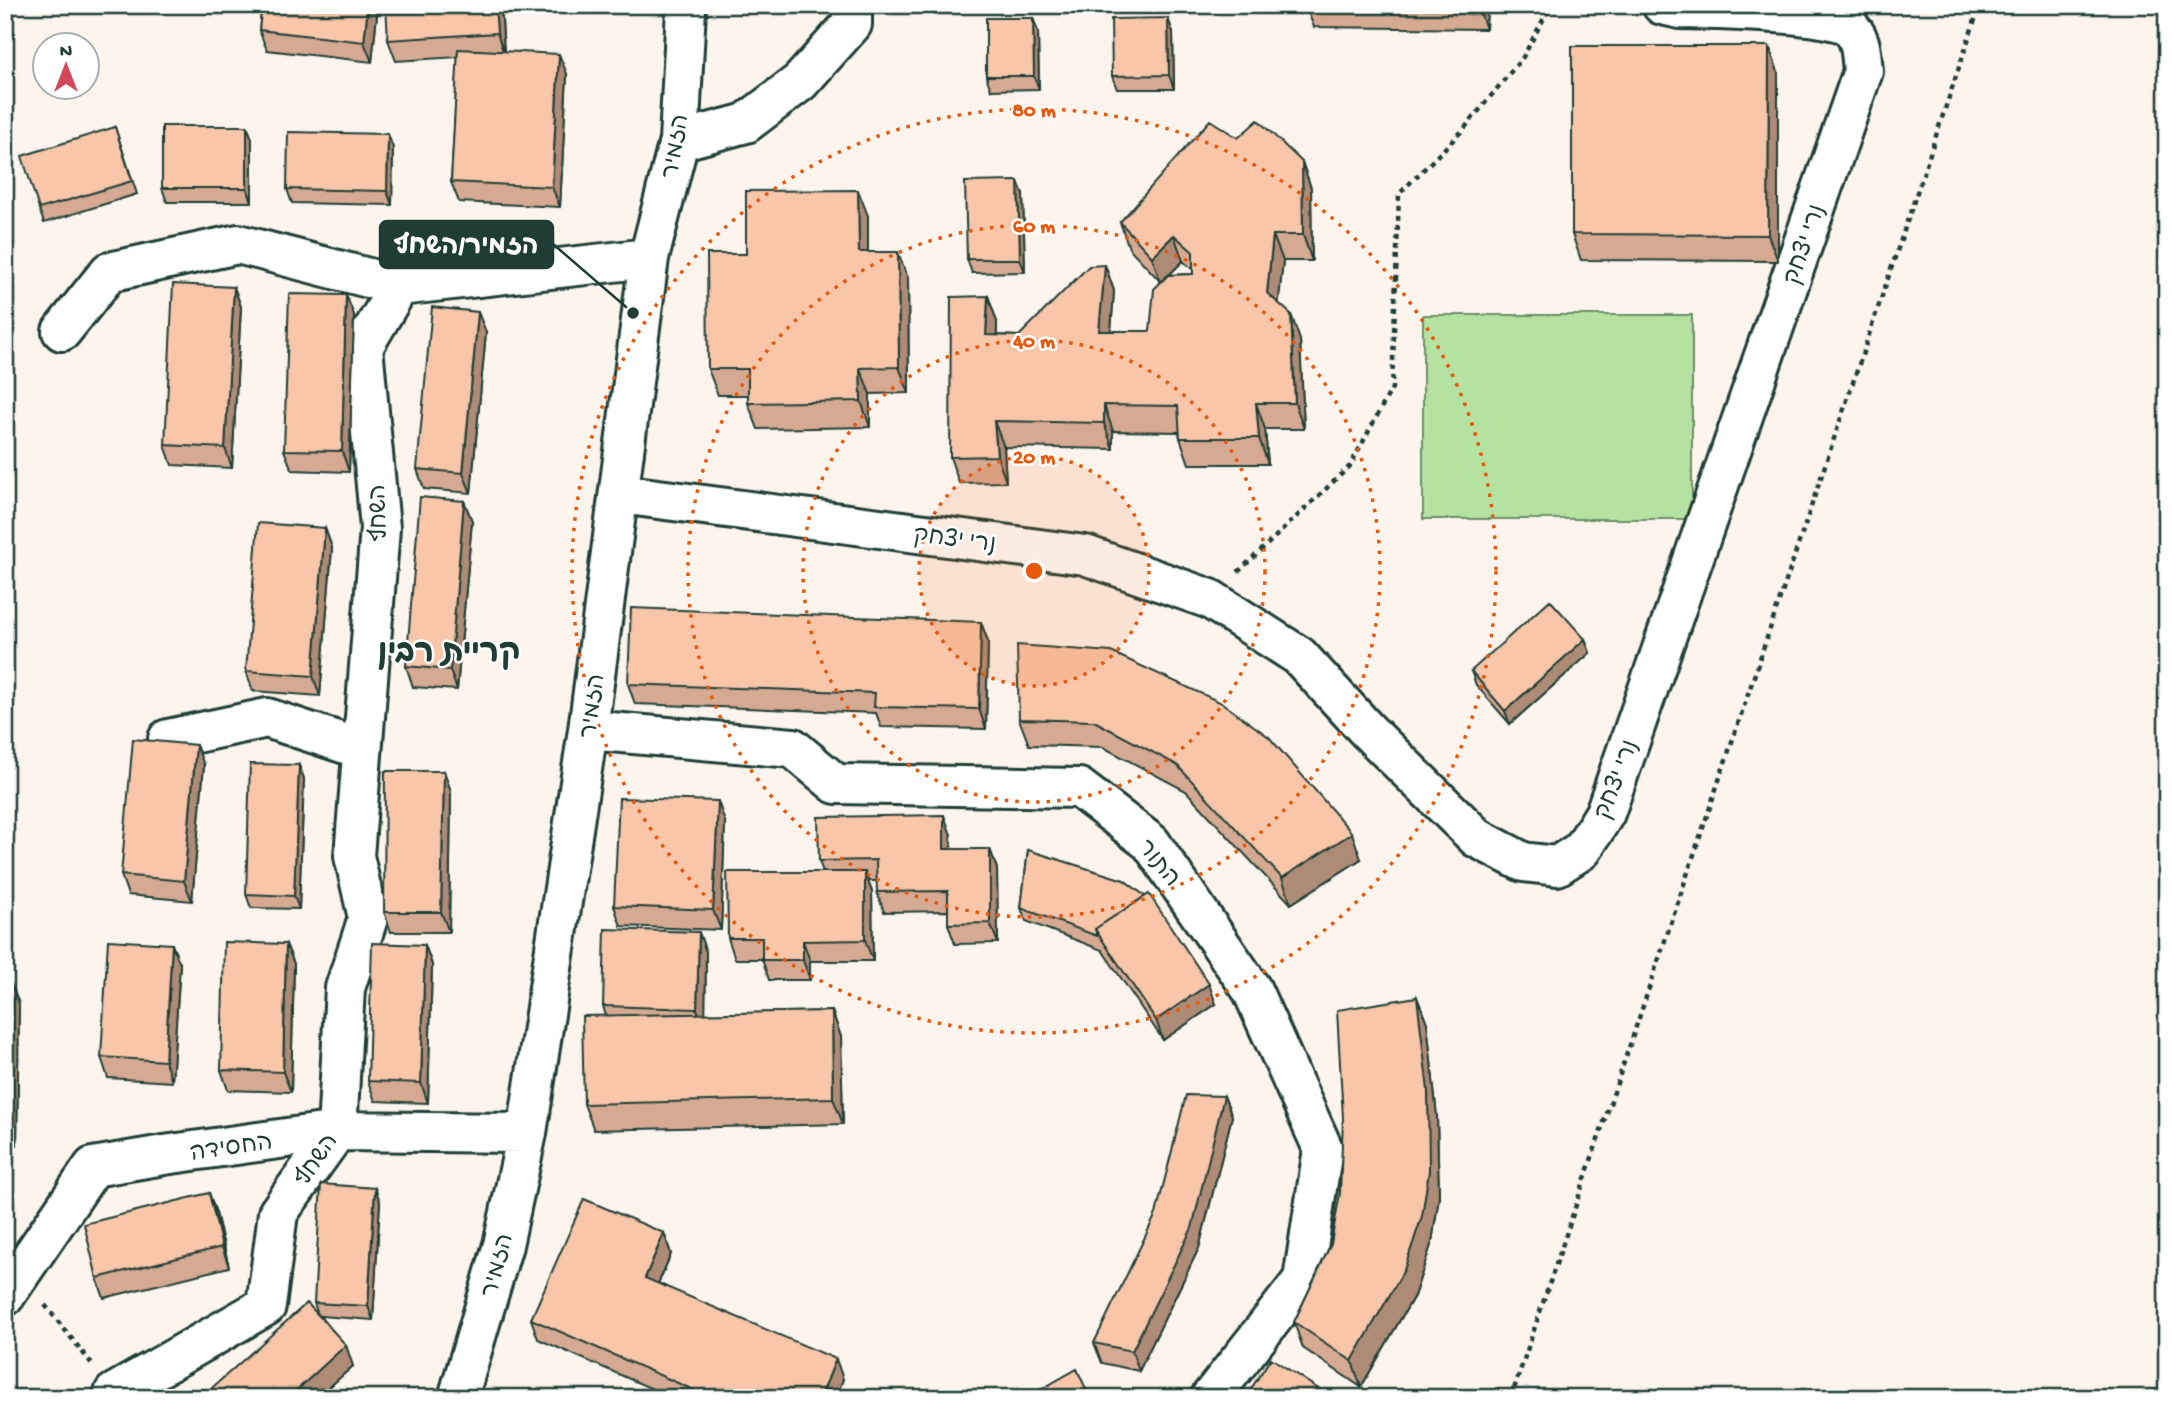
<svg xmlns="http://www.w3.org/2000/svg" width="2172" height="1403" font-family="'Gochi Hand','Playpen Sans Hebrew',sans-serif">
<rect width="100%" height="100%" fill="#fef4ee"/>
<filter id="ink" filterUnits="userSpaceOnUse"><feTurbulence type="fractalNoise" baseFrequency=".0143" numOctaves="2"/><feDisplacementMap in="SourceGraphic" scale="14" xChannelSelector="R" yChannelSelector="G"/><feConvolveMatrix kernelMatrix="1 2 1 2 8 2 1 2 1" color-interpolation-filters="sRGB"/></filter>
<g filter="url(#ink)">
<path fill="#b5e2a0" stroke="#6a906a" stroke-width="2" d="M1423 315H1692V519H1423Z"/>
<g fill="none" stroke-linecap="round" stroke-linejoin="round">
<defs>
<path id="street" d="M679 141 746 123 800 82 852 24V5
M62 331 109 272 238 244 399 286 649 258
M620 494 1085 555 1210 599 1299 656 1367 730 1477 838 1523 862 1557 866 1582 850 1605 813 1863 71C1861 54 1862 37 1848 26 1832 12 1709 10 1680 9L1662 5
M588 730 793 748 836 784 1079 788 1151 843 1252 990 1323 1149 1303 1280 1210 1398
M168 739 267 718 361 749
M5 1296 93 1167 164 1155 337 1131 527 1133
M113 1398 114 1393 266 1306 278 1213 337 1131 345 988 368 918 354 856 380 528 363 347 399 286
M458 1398 503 1245 527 1133 588 730 649 258 679 141 686 9"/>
</defs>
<use href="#street" stroke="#1f3d34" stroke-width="44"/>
<path stroke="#1f3d34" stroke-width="4.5" stroke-dasharray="5 5" stroke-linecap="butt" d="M1238 572 1350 466 1392 388 1399 194 1463 130 1523 57 1551 5
M45 1305 92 1364
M1511 1398 1980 5"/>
<use href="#street" stroke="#fff" stroke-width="38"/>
</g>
<path fill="#d6aa92" stroke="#1f3d34" stroke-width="2" fill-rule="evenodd" d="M262 5H378L372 62 267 50 259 30Z
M501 5 504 51 567 74 560 207 459 202 451 182 458 57 396 61 388 40Z
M1487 5 1486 29 1314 27 1306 7Z
M1033 18 1038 32 1039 89 991 90 986 76Z
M1173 32 1174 89H1117L1112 76Z
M1769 46 1778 72V261L1581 260 1572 234Z
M247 126 252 139V202H167L162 188Z
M115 127 137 194 44 223 39 209Z
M1238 138 1302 162 1311 188 1312 261H1283L1278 303 1300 340 1304 429H1265L1268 464H1189L1180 438 1179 432 1113 431V449L1004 447 1006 482 959 483 950 457 988 296 997 322V335L1019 336 1105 265 1114 291 1111 331H1150L1161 282 1129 248 1120 222ZM1183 261 1193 270V274L1169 275Z
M393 148 392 205 292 203 287 189Z
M1023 194 1025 272 972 273 967 259Z
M868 216V252L908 278 909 393 870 394V427L758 429 748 403V395H718L708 369 746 254Z
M234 287 241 307 232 468 172 465 165 445Z
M354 315 349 472 292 470 284 450Z
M486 332 471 493 424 489 417 469Z
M464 501 472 521 457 690 413 687 406 666Z
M325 528 332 548 320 696 253 691 246 671Z
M981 622 988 642 986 729 881 727 876 713 635 704 628 684Z
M1585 639 1590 653 1510 724 1476 685 1471 671Z
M1222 703 1361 859 1291 904 1186 791 1103 747 1029 745 1019 719Z
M204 765 192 901 128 895 121 875Z
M299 765 304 779 299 909 251 908 246 894Z
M444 771 451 792 449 932H391L384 912Z
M725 822 721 930 621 926 614 906Z
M951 835V849H990L997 869 998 943 955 944 948 924V911L884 912 877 892V881H868L872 892 873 961H810V980H769L762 959H735L728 938 823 872 819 861Z
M1028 850 1216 1004 1163 1040 1102 950 1026 921 1021 908Z
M286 944 294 964 291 1092 228 1090 221 1070Z
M425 945 432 965 428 1103 375 1101 368 1081Z
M706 952 705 1014 832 1011 841 1037 843 1124 594 1130 584 1104 606 1016 603 1006Z
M180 964 172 1082 108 1078 101 1057Z
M5 984H11L19 1004 17 1145H5Z
M1417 997 1427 1023 1437 1117 1439 1197 1432 1242 1414 1296 1361 1387 1303 1348 1294 1322 1331 1244Z
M1224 1096 1232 1116 1199 1248 1139 1371 1102 1363 1094 1343Z
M375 1188 380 1202 373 1320 320 1316 353 1366 317 1398H206L204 1395 318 1315 314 1303Z
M209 1193 216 1213 229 1267 104 1298 97 1278Z
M664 1233 671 1254 658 1283 843 1379 836 1398H673L538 1339 531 1319Z"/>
<path fill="#ae8b77" stroke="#1f3d34" stroke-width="2" d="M368 5H378L372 62 364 42Z
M495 5H501L504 54 497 33Z
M1479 5H1487L1486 29 1479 9Z
M1033 18 1038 32 1039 89 1034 76Z
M1168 18 1173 32 1174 89 1169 75Z
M1769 46 1778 72V261L1768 235Z
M559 54 567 74 560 207 552 187Z
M247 126 252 139V202L247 188Z
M388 134 393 148 392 205 387 191Z
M1302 162 1311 188 1312 261 1303 235Z
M1018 181 1023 194 1025 272 1020 259Z
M858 190 868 216V278L859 252Z
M1174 235 1183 261 1161 283 1152 257Z
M1273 235 1283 261 1277 319 1267 293Z
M898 252 908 278 909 393 899 367Z
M1105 265 1114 291 1109 357 1099 331Z
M234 287 241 307 232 468 225 448Z
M346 295 354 315 349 472 342 451Z
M988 296 997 322 996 361 986 335Z
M478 312 486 332 471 493 463 473Z
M1291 314 1300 340 1304 429 1295 403Z
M860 368 870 394V427L861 401Z
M1256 403 1265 429 1268 464 1259 438Z
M1104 405 1113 431V449L1104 423Z
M994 421 1004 447 1006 482 997 456Z
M464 501 472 521 457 690 450 670Z
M325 528 332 548 320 696 313 676Z
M981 622 988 642 986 729 979 709Z
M1585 639 1590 653 1510 724 1505 711Z
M196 745 204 765 192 901 184 881Z
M299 765 304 779 299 909 294 896Z
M444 771 451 792 449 932 441 912Z
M718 801 725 822 721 930 713 910Z
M944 815 951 835 952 869 944 849Z
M1352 833 1361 859 1291 904 1282 878Z
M990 849 997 869 998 943 990 923Z
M865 872 872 892 873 961 865 940Z
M699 932 706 952 705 1029 697 1009Z
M803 941 810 961V980L803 960Z
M172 944 180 964 172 1082 165 1061Z
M286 944 294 964 291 1092 283 1072Z
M425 945 432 965 428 1103 421 1083Z
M11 984 19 1004 17 1145 9 1125Z
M1209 984 1216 1004 1163 1040 1156 1020Z
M1417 997 1427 1023 1437 1117 1439 1197 1432 1242 1414 1296 1361 1387 1352 1361Z
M832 1011 841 1037 843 1124 833 1098Z
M1224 1096 1232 1116 1199 1248 1139 1371 1132 1351Z
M375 1188 380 1202 373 1320 368 1306Z
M209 1193 216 1213 229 1267 222 1247Z
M664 1233 671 1254 652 1298 645 1278Z
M346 1345 353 1366 317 1398H288Z
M836 1359 843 1379 836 1398H820Z"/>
<path fill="#f9c6aa" stroke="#1f3d34" stroke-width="2" d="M262 5H368L364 42 259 30Z
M386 5H495L497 33 388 40Z
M1306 5H1479V9L1306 7Z
M986 18H1033L1034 76H986Z
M1168 18 1169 75 1112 76 1111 19Z
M1572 46H1769L1768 235 1572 234Z
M458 49 559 54 552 187 451 182Z
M1210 120 1238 138 1258 120 1302 162 1303 235H1273L1267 293 1291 314 1295 403H1256L1259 438H1180L1178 406 1104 405V423L994 421 997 456 950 457 951 297 988 296 986 335 1019 336 1089 266 1105 265 1099 331H1150L1154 289 1168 275 1193 274V252L1174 235 1152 257 1120 222Z
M162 126H247V188H162Z
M115 127 132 181 39 209 22 156Z
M288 132 388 134 387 191 287 189Z
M1018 181 1020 259H967L965 182Z
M858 190 859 252H898L899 367 860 368 861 401 748 403V369H708L707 254H746V191Z
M173 284 234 287 225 448 165 445Z
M289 294 346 295 342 451 284 450Z
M432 307 478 312 463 473 417 469Z
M420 497 464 501 450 670 406 666Z
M258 523 325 528 313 676 246 671Z
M1550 600 1585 639 1505 711 1471 671Z
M631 608 981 622 979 709 874 707 875 693 628 684Z
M1017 645 1111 652 1222 703 1269 737 1352 833 1282 878 1177 765 1094 721 1019 719Z
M133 739 196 745 184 881 121 875Z
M250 764 299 765 294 896 246 894Z
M385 771H444L441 912H384Z
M619 798 718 801 713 910 614 906Z
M944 815V849H990V923L948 924V891L877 892 876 860 819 861 818 817Z
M1028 850 1124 880 1145 896 1095 929 1097 936 1021 908Z
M727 872H865V940L803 941V960H762V938H728Z
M1149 894 1209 984 1156 1020 1095 929Z
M605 929 699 932 697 1009 603 1006Z
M108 940 172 944 165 1061 101 1057Z
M224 942 286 944 283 1072 221 1070Z
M372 943 425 945 421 1083 368 1081Z
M5 984H11L9 1125H5Z
M1417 997 1428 1091 1429 1171 1422 1216 1404 1270 1352 1361 1294 1322 1331 1244 1340 1193 1343 1118 1337 1010Z
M832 1011 833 1098 584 1104 582 1016Z
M1186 1095 1224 1096 1192 1228 1132 1351 1094 1343 1156 1214Z
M321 1184 375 1188 368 1306 314 1303Z
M209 1193 222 1247 97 1278 84 1224Z
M584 1199 664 1233 645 1278 836 1359 820 1398H712L531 1319Z
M307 1303 346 1345 288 1398H207L204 1395Z
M1271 1358 1332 1398H1245Z
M1077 1369 1090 1398H1026Z
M5 1393H15V1398H5Z"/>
</g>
<circle cx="1034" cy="571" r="115" fill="#e8590c" fill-opacity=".12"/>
<g fill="none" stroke="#e8590c" stroke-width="3.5" stroke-dasharray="3.5 7">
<circle cx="1034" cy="571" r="115"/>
<circle cx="1034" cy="571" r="231"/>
<circle cx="1034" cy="571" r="346"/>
<circle cx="1034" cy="571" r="462"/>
</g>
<g text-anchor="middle" stroke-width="5" stroke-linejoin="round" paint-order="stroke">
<g font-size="24" fill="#1f3d34" stroke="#fff">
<text transform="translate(674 146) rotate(-80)" y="8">הזמיר</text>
<text transform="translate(1803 244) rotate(-71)" y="8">נרי יצחק</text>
<text transform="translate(377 513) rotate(-92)" y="8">השחף</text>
<text transform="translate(955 538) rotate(7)" y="8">נרי יצחק</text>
<text transform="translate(591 706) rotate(-82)" y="8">הזמיר</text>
<text transform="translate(1615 779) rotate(-69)" y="8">נרי יצחק</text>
<text transform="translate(1160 862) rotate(51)" y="8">התור</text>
<text transform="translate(231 1146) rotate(-8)" y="8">החסידה</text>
<text transform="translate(315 1159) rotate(-56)" y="8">השחף</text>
<text transform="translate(496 1265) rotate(-75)" y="8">הזמיר</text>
</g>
<g font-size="32" font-weight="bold" fill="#1f3d34" stroke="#fff">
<text x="449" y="661">קריית רבין</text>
</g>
</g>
<circle cx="1034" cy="571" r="10" fill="#e8590c" stroke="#fff" stroke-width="3.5"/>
<g font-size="21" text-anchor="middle" font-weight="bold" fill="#e8590c" stroke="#fff" stroke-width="5" stroke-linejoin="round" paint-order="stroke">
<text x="1034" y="116">80 m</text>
<text x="1034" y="232">60 m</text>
<text x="1034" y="347">40 m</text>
<text x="1034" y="463">20 m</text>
</g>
<path fill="none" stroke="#1f3d34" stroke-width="2.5" d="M633 313L553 244"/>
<circle fill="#1f3d34" stroke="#fff" stroke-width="2.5" cx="633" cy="313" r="7"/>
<rect fill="#1f3d34" stroke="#1f3d34" stroke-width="2.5" x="380" y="221" width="173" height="47" rx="7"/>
<g font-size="26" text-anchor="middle" font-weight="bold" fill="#fff">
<text x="466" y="253">הזמיר/השחף</text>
</g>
<rect width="2172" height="1403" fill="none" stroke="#fff" stroke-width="28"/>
<rect x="14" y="14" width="2144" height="1375" fill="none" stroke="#1f3d34" stroke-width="2.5" filter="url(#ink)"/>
<g transform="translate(66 66)"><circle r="33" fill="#ffffff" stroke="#a5b1ae" stroke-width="2"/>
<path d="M0-5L12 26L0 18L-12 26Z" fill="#d1495b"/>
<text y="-10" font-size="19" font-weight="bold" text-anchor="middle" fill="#1f3d34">N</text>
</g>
</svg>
